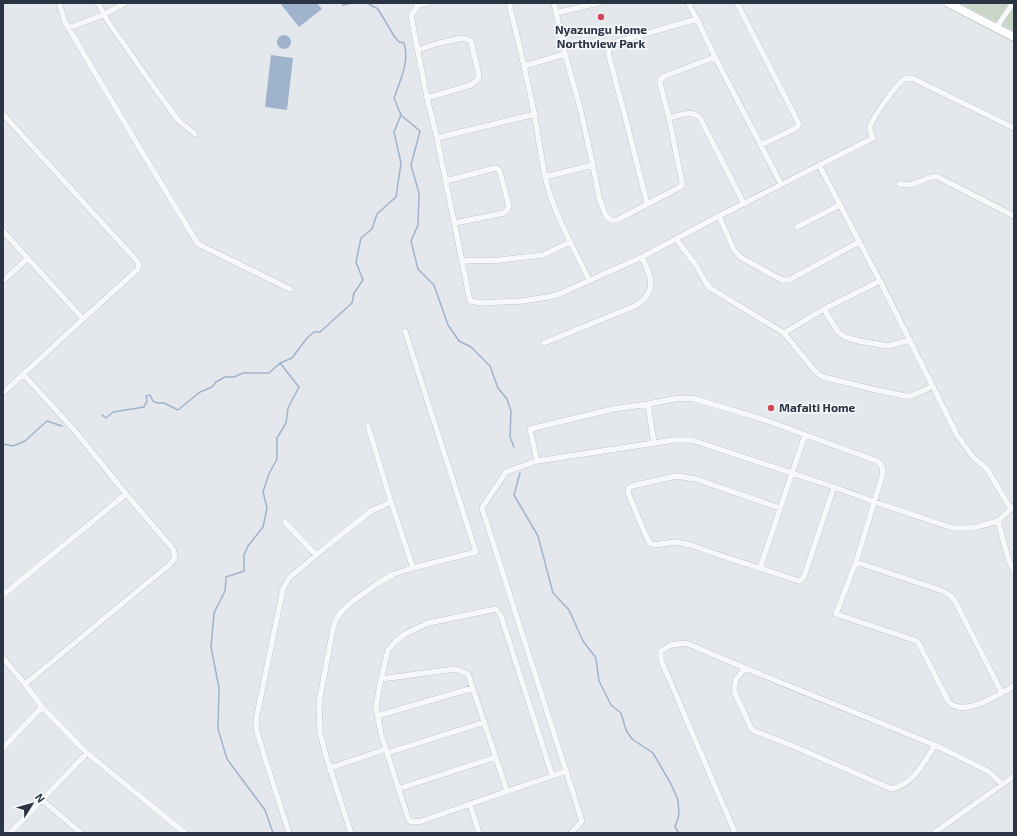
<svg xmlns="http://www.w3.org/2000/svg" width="1017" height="836" font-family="'Exo 2',sans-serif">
<rect width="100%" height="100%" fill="#e4e7ec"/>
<path fill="#c9d6c5" d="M959 3H1014V31Z"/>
<path fill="#9fb4cc" d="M280 3H317L322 9 299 27Z
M277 42a7 7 0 1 1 14 0a7 7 0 1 1-14 0Z
M271 55 293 58 287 110 265 107Z"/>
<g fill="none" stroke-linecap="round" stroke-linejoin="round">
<path stroke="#9fb4cc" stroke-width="1.5" d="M342 3 343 5 352 3
M402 116 420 131 411 165 419 193 418 225 411 241 418 269 434 285 448 325 459 341 471 347 490 366 498 388 507 399 511 411 510 437 514 447
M102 415 106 418 113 412 144 407 147 401 146 396 150 395 153 401 157 403H164L178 410 200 392 212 387 216 382 225 377H234L243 373H269L280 363 292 358 307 338 314 332H320L352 303 354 293 363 280 356 262 361 238 372 229 377 214 396 197 401 163 394 132 401 115 394 98C400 81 410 61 404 43L399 42 394 36 378 9 367 3
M3 444 13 446 25 441 47 421 62 426
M520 473 514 495 538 536 553 593 569 610 583 641 596 658 599 681 611 705 621 713 626 730 632 739 653 753 671 784 678 800 679 815 675 827 679 833
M273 833 265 810 227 759 218 729 219 688 211 647 214 613 225 591 226 577 244 571V555L248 546 263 527 267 508 263 492 269 474 277 459V438L286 423 288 408 299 387 280 363"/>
<defs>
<path id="street" d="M59 3 65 22 142 152 198 244 290 289
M98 3 107 20 156 90 178 120 195 134
M427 3 418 5 411 16 427 98 437 138 470 301 481 303 522 301 548 297 557 295 642 257 719 216 873 138C871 134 869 130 870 126 872 119 896 85 903 80 906 78 908 78 912 78L1014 128
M509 3C518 40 527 76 534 113 540 140 541 168 550 194 559 224 576 252 589 280
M554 3 565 54 580 108 593 165 599 198 606 216 611 220H617L682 186V182L669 118 660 83V80L665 76 715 57
M688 3 697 19 715 57 781 184
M737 3 798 122 799 125 796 128 761 145
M556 13 598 3
M68 28 103 15 125 3
M996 28 1013 3
M418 50 439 43 463 38 469 40 471 42 477 67 479 76 478 79 471 85 427 98
M524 66 565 54
M3 114 137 261 139 265 138 269 83 319 3 231
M669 118C680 116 692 109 700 118L744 204
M437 138 535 114
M819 165 880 281 957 435 973 457 987 469 1011 509
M545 177 593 165
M446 181 495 168 498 169 500 172 509 206 508 209 504 213 455 223
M899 184C903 184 908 185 913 184 922 182 928 175 938 177L1014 216
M647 203 626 120 608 52C609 47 612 45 617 42L697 19
M719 216 734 250 740 257 782 280H789L859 242
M797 227 840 205
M676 239 696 265 706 283 710 288 784 333 824 309 880 281
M463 261 500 260 543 255 570 242
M3 281 27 259
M824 309 838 332 845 337 859 341 888 346 910 340
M784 333 814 370 818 374 823 377 872 389 905 396H911L916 394 933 386
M544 343 635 306C658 292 652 278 642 257
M23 374 76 432 126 494 173 549 175 558 169 565 25 684
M3 393 83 319
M648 404 654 443
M368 426 391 502 413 568
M537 461 530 429 613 409 648 404 674 399 684 398 695 399 765 420 877 461 882 466 883 473 856 562 836 614 917 641 919 644 948 701C963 719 999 694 1014 686
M780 508 696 479 683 477 676 476 632 486 629 488 628 493 647 538C649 542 650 544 654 545L675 542 691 545 716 554 799 581 804 577 834 487
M998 521 1009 561 1014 571
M285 522 316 555
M856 562 943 591 951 596 955 601 1002 693
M760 568 805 435
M3 595 126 494
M3 658 25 684 42 707 87 753 185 833
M745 668 736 679 734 691 752 730 793 746 892 789C914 784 924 762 935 745
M381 679 455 669 468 674 507 791
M377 716 473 688
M3 748 42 707
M387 753 485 722
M330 768 386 749
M552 775 501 616 496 609 428 623 405 634 396 641 388 650 381 679 376 706 381 734 408 818 410 821 413 822 422 821 470 804 567 771
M398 789 496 757
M42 800 81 833
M470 804 479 833
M10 833 87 753
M289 833 264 755 257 732 256 720 283 589 289 578 327 546 371 511 391 502
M351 833 326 756 320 732 319 703 333 629 336 619 342 611 353 601 378 583 394 574 413 568 476 552 405 331
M571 833 582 821 482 508 506 472 537 461 674 440H692L834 487 875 502 953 528H972L998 521 1014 506
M735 833 661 660V651L671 645 686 643 745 668 935 745 988 771 1002 784
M934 833 1014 776"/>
<path id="secondary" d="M948 3 1014 37"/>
</defs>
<use href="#street" stroke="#a9aeb7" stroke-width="6"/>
<use href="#secondary" stroke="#a9aeb7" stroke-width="9"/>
<use href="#street" stroke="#f7f8fa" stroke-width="5.5"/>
<use href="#secondary" stroke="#fff" stroke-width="8"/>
</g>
<g fill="#d1495b" stroke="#f4f6f9" stroke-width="1.5">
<circle cx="601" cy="17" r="4"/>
<circle cx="771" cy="408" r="4"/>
</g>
<g text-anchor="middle" stroke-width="3.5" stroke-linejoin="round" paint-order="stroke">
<g font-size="12" font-weight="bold" fill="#2b3445" stroke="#f4f6f9">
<text x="601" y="34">Nyazungu Home<tspan x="601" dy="14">Northview Park</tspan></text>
<text x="779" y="412" text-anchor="start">Mafaiti Home</text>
</g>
</g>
<rect width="1017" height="836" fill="none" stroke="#2b3445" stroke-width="8"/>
<g transform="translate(32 804) rotate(53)" stroke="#f4f6f9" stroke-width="3" paint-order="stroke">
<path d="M0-3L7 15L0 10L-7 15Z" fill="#2b3445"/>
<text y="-6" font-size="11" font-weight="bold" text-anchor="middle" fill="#2b3445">N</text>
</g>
</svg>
